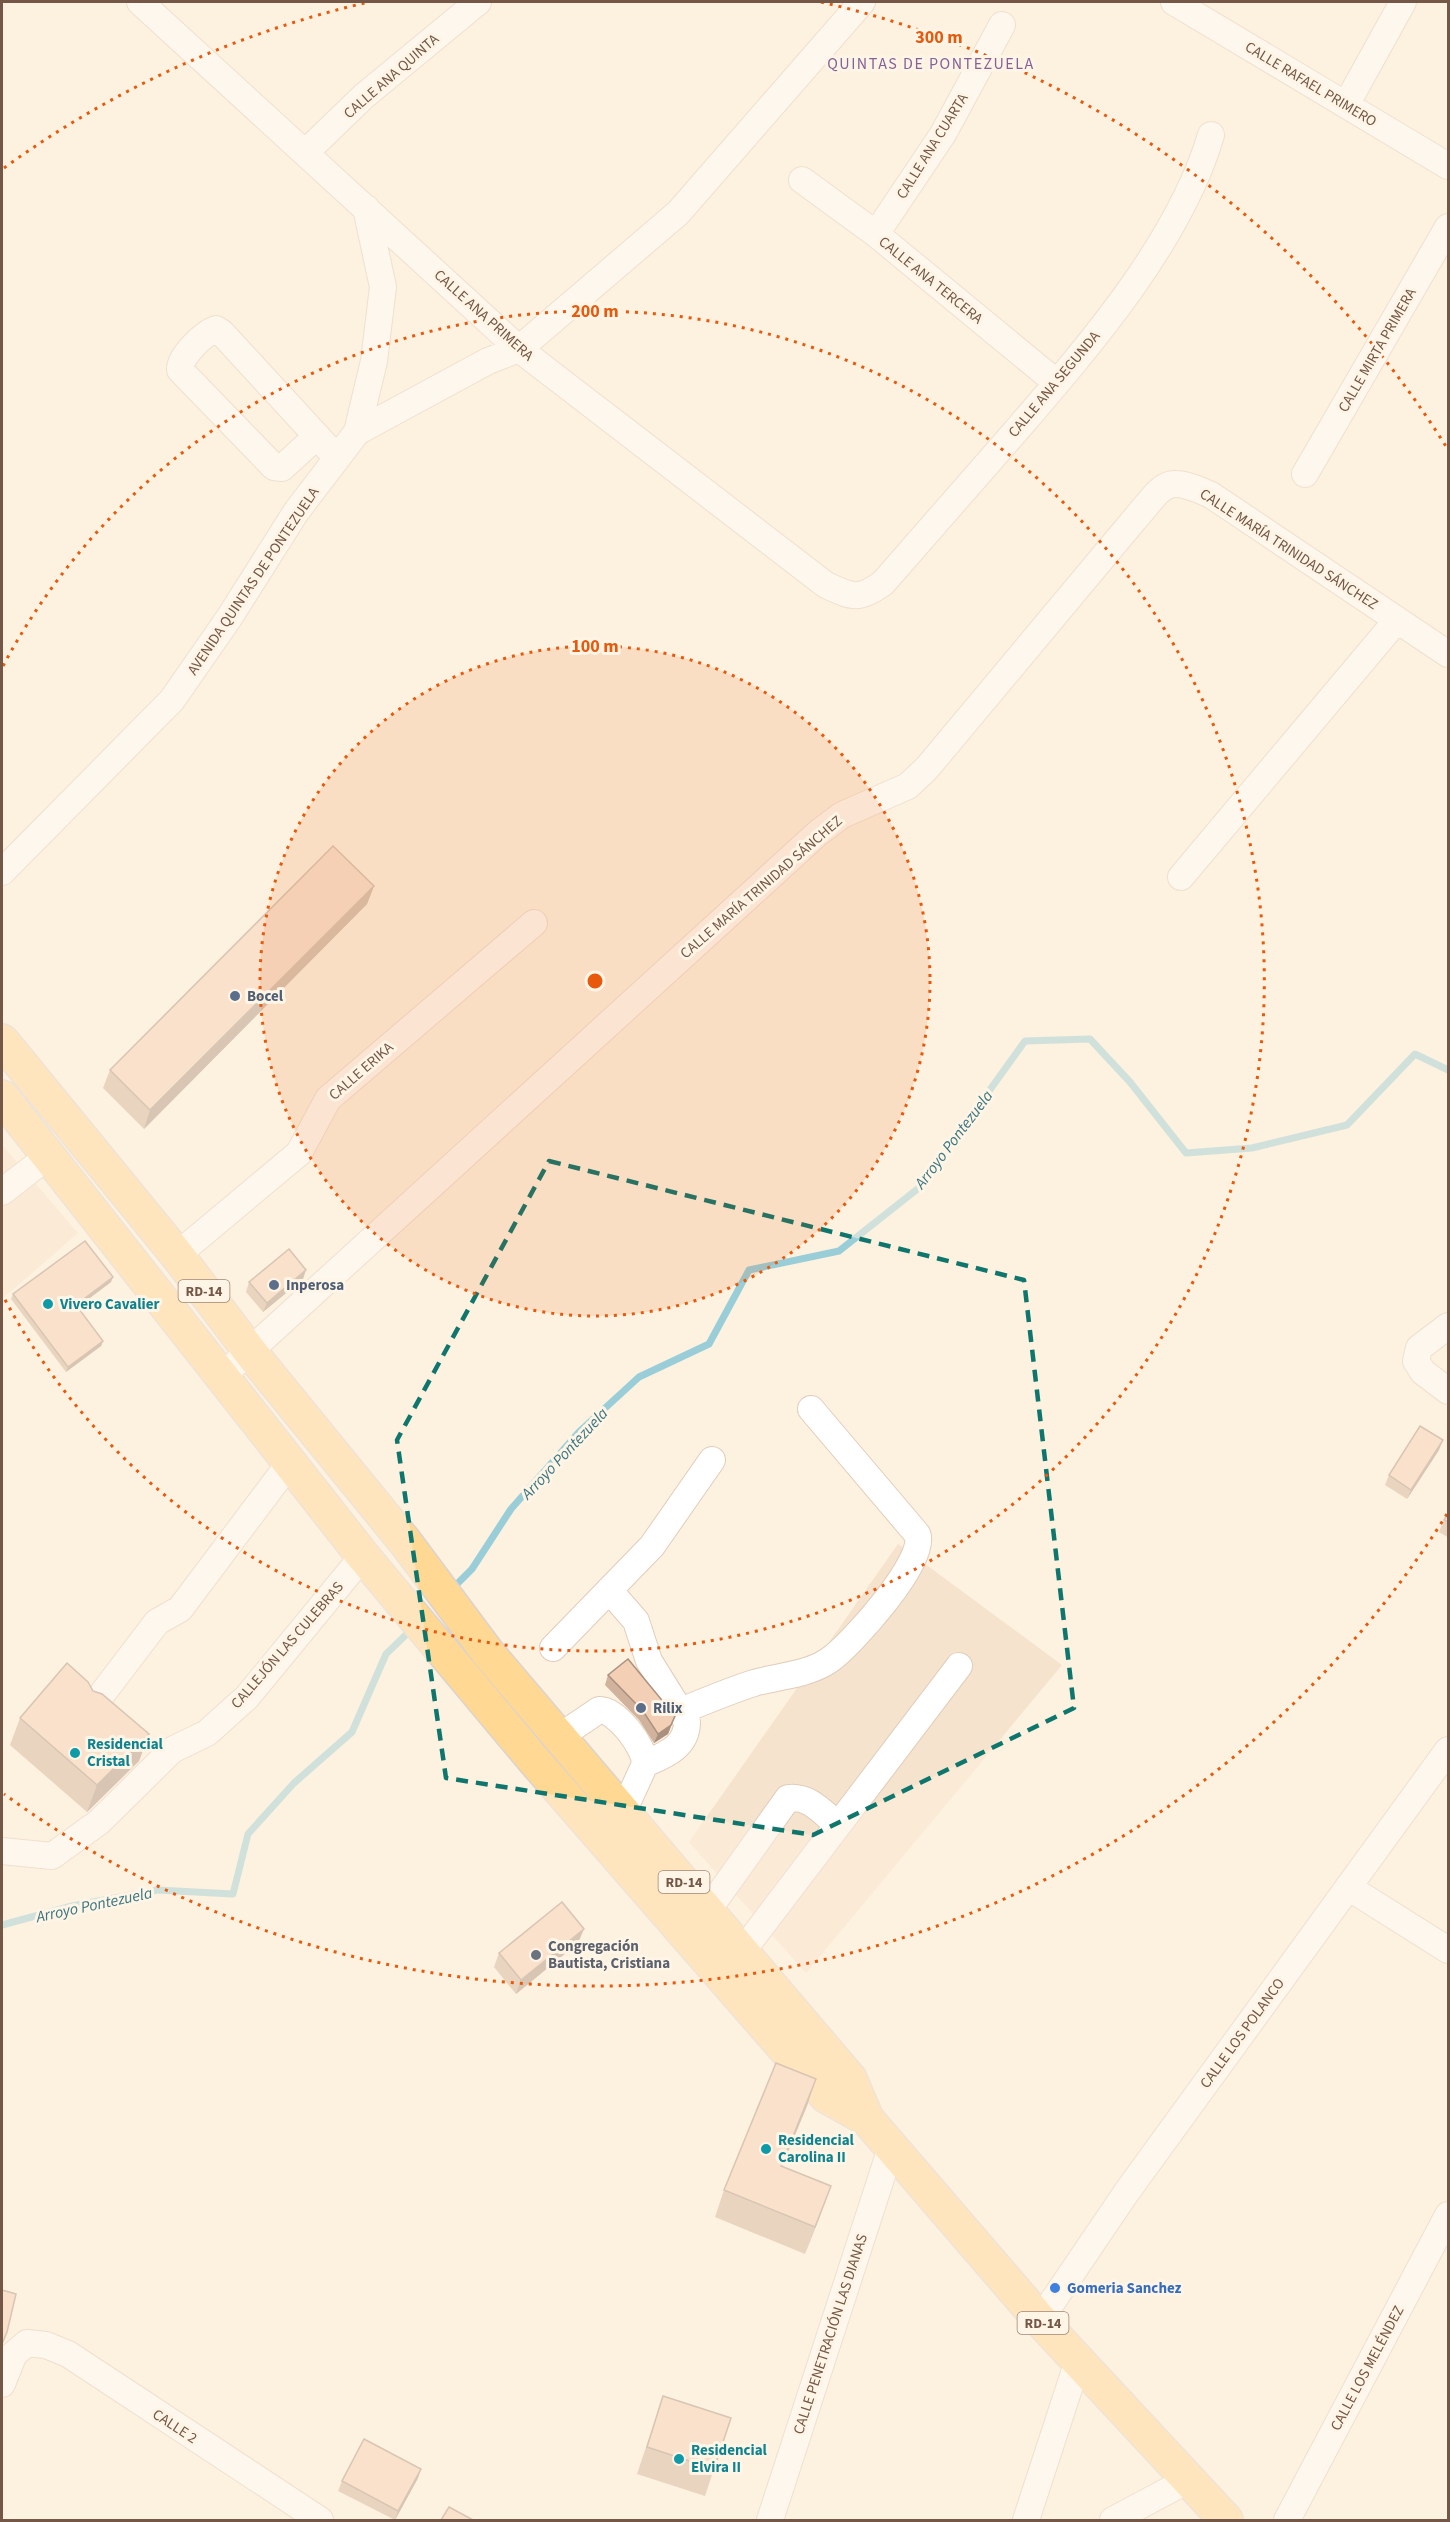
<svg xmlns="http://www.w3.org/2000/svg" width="1450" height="2522" font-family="'Source Sans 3',sans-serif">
<rect width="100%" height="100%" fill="#fdf1df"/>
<path fill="#f5e3cd" d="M2 1145 78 1233 2 1299Z
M898 1544 1062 1665 806 1973 689 1842Z"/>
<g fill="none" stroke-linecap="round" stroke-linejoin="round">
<path stroke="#99ced9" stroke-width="7" d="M452 1589 472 1569 511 1509 579 1432 639 1377 709 1344 749 1270 839 1251 920 1187 1025 1041 1090 1039 1130 1082 1186 1153 1252 1148 1347 1125 1415 1054 1448 1070
M2 1925 72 1906 157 1890 233 1894 248 1834 294 1783 352 1732 386 1654 413 1628"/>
<defs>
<path id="minor" d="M140 2 519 349 826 585C852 597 858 601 883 583 927 532 971 482 1015 432 1088 347 1179 243 1211 135
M1174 2 1448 166
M1346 105 1403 2
M305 153 364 96 478 2
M802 180 876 234 1057 383
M876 234 943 134 1002 25
M357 432 374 361 383 287 366 208
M317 436 282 468 274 467 180 370C179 357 204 333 216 329L222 333 337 458
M1305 474 1448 227
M2 872 172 700 229 618 296 512 357 432 488 361 519 349 678 213 862 2
M1181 877 1397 620
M2 1192 47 1157
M177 1255 299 1153 328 1099 534 923
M1448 1326 1419 1348 1416 1361 1423 1372 1448 1391
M220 1378 818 833 842 815 908 786 927 768 1134 520C1165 485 1163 473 1211 495L1448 654
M609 1590 636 1621 649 1661 687 1722C687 1747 665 1755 645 1764
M553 1648 652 1546 712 1460
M93 1706 157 1622 180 1609 289 1464
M681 1711C705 1701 729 1691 754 1683 778 1676 807 1675 828 1661 850 1647 930 1557 917 1534L811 1409
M559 1737 599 1710C616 1709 645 1747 645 1764L623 1812
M2 1851 52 1856 99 1822 172 1750 207 1733 247 1697 363 1556
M1348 1887 1448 1950
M708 1910 788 1798C809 1795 823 1813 838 1825
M741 1953 959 1666
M1040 2320 1126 2193 1448 1750
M2 2384 14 2354 27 2343 46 2345 68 2354 320 2520
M770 2520 891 2148
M1026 2520 1078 2361
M1113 2520 1188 2480
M1287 2520 1448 2215"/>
<path id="major" d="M2 1041 177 1255 251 1353 406 1543 488 1653 850 2079 867 2119 1040 2320 1226 2520
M2 1097 363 1556 532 1758 826 2096 867 2119"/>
</defs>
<use href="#minor" stroke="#e1cdbb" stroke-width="28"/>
<use href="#major" stroke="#dbd3cf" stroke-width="36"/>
<use href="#minor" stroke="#fff" stroke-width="26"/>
<use href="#major" stroke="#ffd894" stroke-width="33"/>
</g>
<path fill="#d1b29c" d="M374 886 367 904 144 1129 103 1088 110 1070Z
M303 1279 263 1312 246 1292 249 1282Z
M111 1282 77 1307 103 1341 101 1346 66 1372 11 1299 13 1294Z
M1439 1450 1407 1499 1385 1485 1389 1475Z
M1449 1512V1538L1439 1532 1444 1520Z
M608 1675 675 1716 668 1734 654 1743 639 1720 605 1685Z
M93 1691 149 1734 139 1761 87 1812 10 1745 20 1718Z
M578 1943 516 1994 494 1967 499 1953Z
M816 2079 782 2166 821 2213 805 2254 715 2217 724 2190Z
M663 2396 714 2469 705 2496 637 2474Z
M418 2478 395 2520 338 2491 342 2481Z"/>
<path fill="#aa917f" d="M374 886 367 904 144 1129 150 1110Z
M306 1270 303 1279 263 1312 267 1303Z
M113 1277 111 1282 74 1310 76 1305Z
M103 1341 101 1346 66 1372 68 1367Z
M1443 1440 1439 1450 1407 1499 1411 1490Z
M675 1716 668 1734 654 1743 658 1734Z
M149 1734 139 1761 87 1812 97 1785Z
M584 1929 578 1943 516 1994 521 1980Z
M816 2079 807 2106 771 2193 781 2166Z
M831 2186 821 2213 805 2254 815 2227Z
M421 2469 418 2478 395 2520 398 2511Z"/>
<path fill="#f3cfb5" stroke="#aa917f" stroke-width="1.5" d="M333 846 374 886 150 1110 110 1070Z
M85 1241 113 1277 76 1305 103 1341 68 1367 13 1294Z
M289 1249 306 1270 267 1303 249 1282Z
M1420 1426 1443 1440 1411 1490 1389 1475Z
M1449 1512V1522L1444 1520Z
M628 1659 675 1716 671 1725 658 1734 643 1711 608 1675Z
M67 1663 88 1682 93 1691 102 1694 149 1734 97 1785 20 1718Z
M562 1902 584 1929 521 1980 499 1953Z
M776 2063 816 2079 781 2166 831 2186 815 2227 724 2190Z
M2 2290 16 2294 7 2332 2 2344Z
M663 2396 731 2418 714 2469 647 2447Z
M364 2439 421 2469 398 2511 342 2481Z
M449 2507 473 2520H441Z"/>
<path d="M0 0H1450V2522H0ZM549 1161 1024 1280 1074 1708 813 1835 446 1778 397 1440Z" fill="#fdf1df" fill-opacity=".55" fill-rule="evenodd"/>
<path fill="none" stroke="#0f766e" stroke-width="4.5" stroke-dasharray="12 8" stroke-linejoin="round" d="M549 1161 1024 1280 1074 1708 813 1835 446 1778 397 1440Z"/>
<circle cx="595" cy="981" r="335" fill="#e8590c" fill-opacity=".12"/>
<g fill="none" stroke="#e8590c" stroke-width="3" stroke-dasharray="3 6">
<circle cx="595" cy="981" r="335"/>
<path d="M3 666A670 670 0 1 1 3 1296"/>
<path d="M1447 1514A1005 1005 0 0 1 4 1794M4 168A1005 1005 0 0 1 369 2M821 2A1005 1005 0 0 1 1447 448"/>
</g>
<g fill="#5c6f8a" stroke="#fff5e6" stroke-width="2">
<circle cx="235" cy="996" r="6"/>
<circle cx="274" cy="1285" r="6"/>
<circle cx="641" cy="1708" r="6"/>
</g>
<g fill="#0f9aa8" stroke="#fff5e6" stroke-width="2">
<circle cx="48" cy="1304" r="6"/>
<circle cx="75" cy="1753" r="6"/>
<circle cx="766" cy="2149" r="6"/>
<circle cx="679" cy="2459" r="6"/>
</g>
<circle fill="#6b7280" stroke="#fff5e6" stroke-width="2" cx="536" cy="1955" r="6"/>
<circle fill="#3f7fe0" stroke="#fff5e6" stroke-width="2" cx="1055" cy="2288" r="6"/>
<g text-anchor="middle" stroke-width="6" stroke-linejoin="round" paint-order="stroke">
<g fill="#fff5e6" stroke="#9e8676" stroke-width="1.5">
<rect x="178.5" y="1280" width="51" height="22" rx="4.5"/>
<rect x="658.5" y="1871" width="51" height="22" rx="4.5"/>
<rect x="1017.5" y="2312" width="51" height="22" rx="4.5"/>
</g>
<g font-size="14" font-weight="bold" fill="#745746">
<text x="204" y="1296">RD-14</text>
<text x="684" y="1887">RD-14</text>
<text x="1043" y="2328">RD-14</text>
</g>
<g font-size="15" fill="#745746" stroke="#fff5e6">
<text transform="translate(391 76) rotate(-41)" y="5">CALLE ANA QUINTA</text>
<text transform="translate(1311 84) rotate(31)" y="5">CALLE RAFAEL PRIMERO</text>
<text transform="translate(932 146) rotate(-58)" y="5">CALLE ANA CUARTA</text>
<text transform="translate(931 280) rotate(39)" y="5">CALLE ANA TERCERA</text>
<text transform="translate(484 315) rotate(42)" y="5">CALLE ANA PRIMERA</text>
<text transform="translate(1377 350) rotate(-60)" y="5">CALLE MIRTA PRIMERA</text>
<text transform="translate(1054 384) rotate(-50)" y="5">CALLE ANA SEGUNDA</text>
<text transform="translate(1289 549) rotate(33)" y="5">CALLE MARÍA TRINIDAD SÁNCHEZ</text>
<text transform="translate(253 581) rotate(-56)" y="5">AVENIDA QUINTAS DE PONTEZUELA</text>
<text transform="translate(761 887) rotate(-41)" y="5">CALLE MARÍA TRINIDAD SÁNCHEZ</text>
<text transform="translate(361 1071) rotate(-41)" y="5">CALLE ERIKA</text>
<text transform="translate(287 1645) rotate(-49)" y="5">CALLEJÓN LAS CULEBRAS</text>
<text transform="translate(1242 2033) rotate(-54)" y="5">CALLE LOS POLANCO</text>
<text transform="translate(830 2334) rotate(-72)" y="5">CALLE PENETRACIÓN LAS DIANAS</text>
<text transform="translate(1367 2368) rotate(-62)" y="5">CALLE LOS MELÉNDEZ</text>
<text transform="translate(175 2426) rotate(33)" y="5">CALLE 2</text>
</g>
<g font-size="15" font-weight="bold" fill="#4e5e75" stroke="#fff5e6" text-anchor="start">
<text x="247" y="1001">Bocel</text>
<text x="286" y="1290">Inperosa</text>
<text x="653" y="1713">Rilix</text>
</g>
<g font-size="15" font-weight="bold" fill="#0d838f" stroke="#fff5e6" text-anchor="start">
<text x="60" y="1309">Vivero Cavalier</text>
<text x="87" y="1749">Residencial<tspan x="87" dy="17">Cristal</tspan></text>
<text x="778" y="2145">Residencial<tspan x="778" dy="17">Carolina II</tspan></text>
<text x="691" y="2455">Residencial<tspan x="691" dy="17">Elvira II</tspan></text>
</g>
<g font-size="15" font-weight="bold" fill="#5b616d" stroke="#fff5e6" text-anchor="start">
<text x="548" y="1951">Congregación<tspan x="548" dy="17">Bautista, Cristiana</tspan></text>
</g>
<g font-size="15" font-weight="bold" fill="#366cbe" stroke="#fff5e6" text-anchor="start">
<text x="1067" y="2293">Gomeria Sanchez</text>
</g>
<g font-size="16" letter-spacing="1.5" fill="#866198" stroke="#fff5e6">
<text x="931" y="69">QUINTAS DE PONTEZUELA</text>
</g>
<g font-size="16" font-style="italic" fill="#3c7682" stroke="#fff5e6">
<text transform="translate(953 1139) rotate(-53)" y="6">Arroyo Pontezuela</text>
<text transform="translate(564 1453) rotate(-47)" y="6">Arroyo Pontezuela</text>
<text transform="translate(94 1904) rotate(-12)" y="6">Arroyo Pontezuela</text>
</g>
</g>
<circle cx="595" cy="981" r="9" fill="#e8590c" stroke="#fff5e6" stroke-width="3"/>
<g font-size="18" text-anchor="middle" font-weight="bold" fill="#e8590c" stroke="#fff5e6" stroke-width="6" stroke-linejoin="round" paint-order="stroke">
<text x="939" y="43">300 m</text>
<text x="595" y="317">200 m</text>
<text x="595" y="652">100 m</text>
</g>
<rect width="1450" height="2522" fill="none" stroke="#745746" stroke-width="6"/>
</svg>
